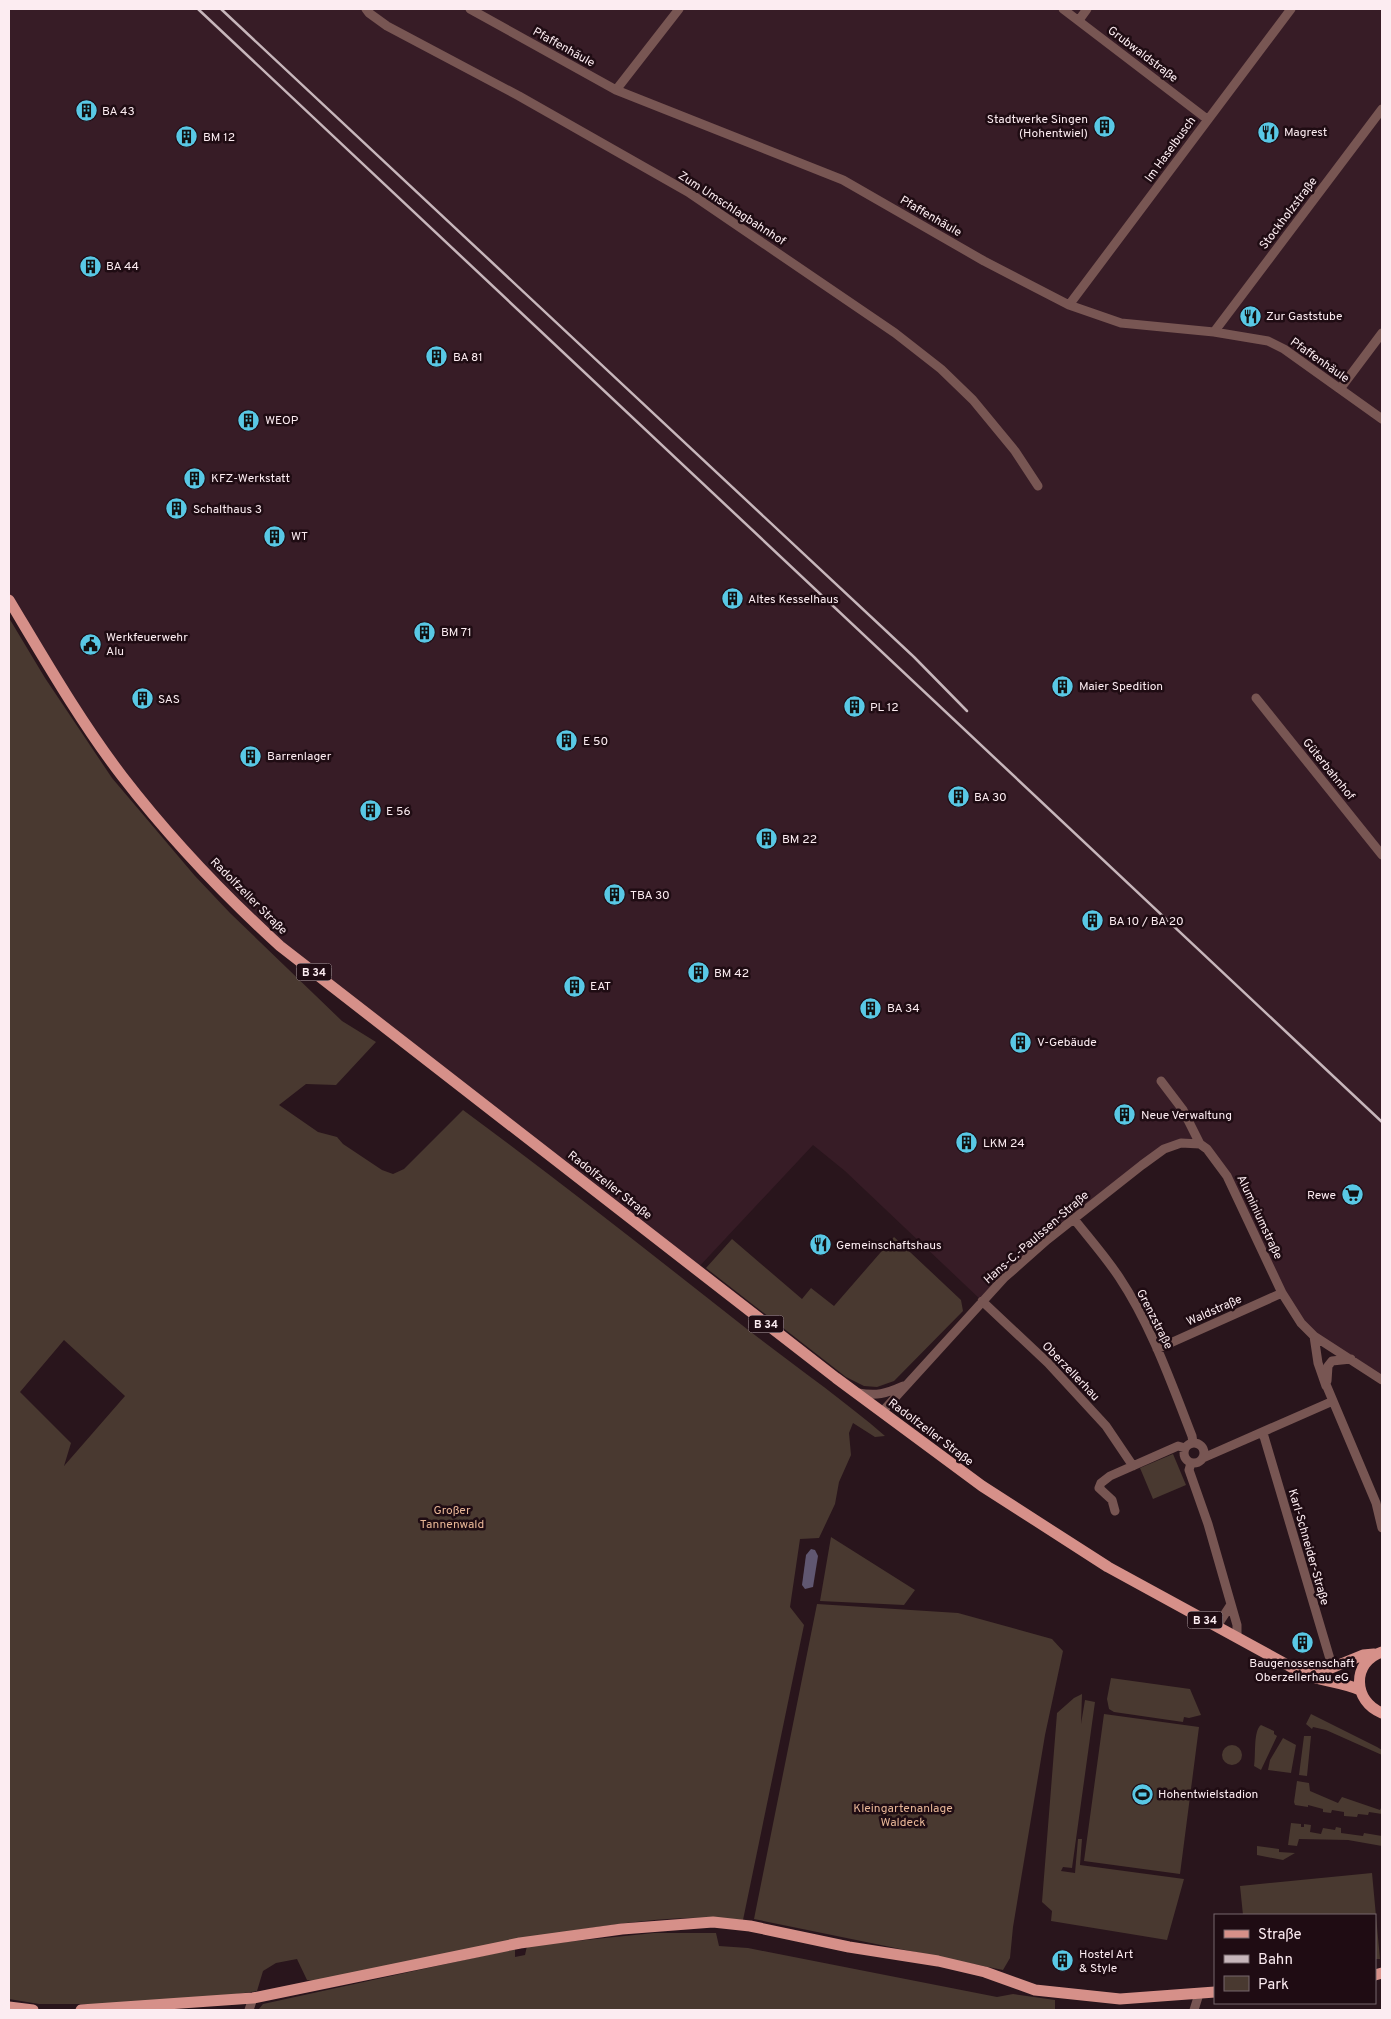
<svg xmlns="http://www.w3.org/2000/svg" width="1391" height="2019" font-family="Overpass,sans-serif">
<rect width="100%" height="100%" fill="#29151c"/>
<path fill="#371c26" d="M9 9H1382V1380L1301 1323 1227 1176 1207 1149 1181 1143 1142 1165 982 1301 845 1171 813 1145 696 1270 280 946 121 775 9 600Z"/>
<path fill="#493930" fill-rule="evenodd" d="M9 618 45 678 112 778 195 876 230 913 342 1021 376 1042 336 1085 306 1084 279 1105 318 1132 337 1137 343 1144 382 1170 393 1174 404 1169 463 1110C559 1181 653 1255 747 1329 793 1365 841 1398 885 1436L875 1437 853 1423 849 1433 851 1455 839 1482 835 1504 819 1538 800 1539 790 1607 804 1625 743 1920C688 1914 638 1921 584 1929 495 1942 407 1962 318 1981L307 1980 297 1959 276 1963 263 1971 257 1991 230 1995 117 2004H39L9 1999ZM64 1340 125 1396 64 1466 71 1443 20 1392Z
M894 1237 961 1300 963 1311 894 1381 877 1387 864 1386 846 1377 706 1268 732 1239 802 1299 811 1288 834 1306Z
M1173 1454 1186 1485 1153 1499 1140 1468Z
M831 1537 915 1590 904 1605 820 1601Z
M817 1604 958 1613 1052 1639 1063 1651 1045 1735 1013 1927 1010 1958 1003 1970 754 1919Z
M1111 1678 1190 1689 1201 1715 1189 1718 1184 1717 1183 1722 1114 1712 1109 1709 1107 1699Z
M1082 1694 1081 1724 1085 1700 1095 1702 1072 1868 1063 1867 1061 1871 1075 1873 1078 1839H1082L1080 1865 1184 1879 1167 1940 1051 1921 1052 1911 1042 1902 1057 1713 1074 1698Z
M1104 1714 1199 1727 1180 1874 1084 1861Z
M1311 1714 1377 1747 1382 1750V1755L1326 1730 1313 1727 1312 1729 1306 1724Z
M1261 1725 1274 1731V1734L1277 1736 1261 1770 1254 1766C1256 1755 1253 1731 1261 1725Z
M1304 1736H1311L1307 1776 1299 1775Z
M1283 1738 1296 1745 1291 1773 1268 1770 1270 1760Z
M1222 1755a10 10 0 1 1 20 0a10 10 0 1 1-20 0Z
M1297 1781 1309 1783 1310 1791 1338 1803 1342 1797 1380 1810 1382 1806V1814L1369 1812 1368 1815 1358 1814 1357 1817 1344 1816V1812L1332 1810 1331 1813 1323 1812V1809L1308 1805V1807L1295 1805 1294 1802Z
M1291 1823 1301 1824V1827H1304V1824L1311 1825 1310 1832 1321 1834 1323 1828 1335 1830 1336 1827 1341 1828V1833L1363 1836 1364 1833 1382 1836V1846L1348 1840 1299 1839 1297 1846 1288 1845Z
M1257 1846 1279 1849V1852L1295 1853 1283 1860 1257 1855Z
M1372 1873 1380 1959H1375V1915H1243L1240 1886Z
M654 1933H716L719 1946 748 1948 997 1997 1013 1994 1055 2000V2010H258L263 2004 515 1949V1957L525 1955 527 1946Z"/>
<path fill="#605771" d="M811 1549 815 1550 818 1556 813 1587 805 1589 802 1585 806 1555Z"/>
<g fill="none" stroke-linecap="round" stroke-linejoin="round">
<path stroke="#785653" stroke-width="9" d="M366 9 369 13 387 26 519 96 688 192 895 333 941 369 973 400 1015 451 1038 486
M470 9 616 90 843 180 984 261 1069 305 1121 323 1214 332 1268 341 1284 349 1382 419
M1063 9 1207 119
M1079 20 1087 9
M616 90 679 9
M1069 305 1291 9
M1214 332 1382 109
M1340 389 1382 333
M1256 698 1382 855
M1161 1081 1183 1110 1200 1144
M1074 1219C1089 1238 1105 1256 1119 1277 1151 1325 1171 1382 1192 1436L1193 1443
M982 1301 1048 1363 1106 1426 1133 1466
M1314 1336 1382 1380
M1157 1349 1282 1293
M1327 1381 1328 1366 1332 1361 1351 1359
M1325 1382 1376 1503 1382 1528
M858 1393C877 1396 885 1394 903 1386
M882 1412 1004 1278 1047 1240 1142 1165 1164 1149 1181 1143 1200 1144 1207 1149 1227 1176 1282 1293 1301 1323 1314 1336 1318 1363 1326 1386
M1263 1433 1330 1659 1338 1665
M1184 1453a10 10 0 1 1 20 0a10 10 0 1 1-20 0Z
M1203 1458 1333 1401
M1191 1463 1189 1470 1208 1524 1237 1625V1638
M1115 1511 1112 1500 1099 1488 1101 1483 1110 1476 1178 1446 1185 1448
M1217 1626 1230 1606
M249 2010 253 1998
M1194 2010 1199 1994"/>
<path stroke="#d69089" stroke-width="11" d="M9 600C45 660 80 721 122 776 169 837 223 894 280 946L836 1378 982 1486 1108 1567 1302 1673C1321 1682 1341 1681 1360 1690
M1382 1652C1351 1662 1353 1702 1382 1713
M1303 1673 1324 1671 1363 1655 1374 1654
M1375 1975 1382 1973
M9 2007 33 2010
M81 2010 253 1998 520 1943 622 1929 713 1922 750 1926 849 1947 938 1961 985 1972 1035 1990 1120 1999 1215 1992"/>
<path stroke="#c7b6bb" stroke-width="2.5" d="M198 9 1382 1122
M221 9 914 657 967 711"/>
</g>
<defs>
<symbol id="building-disc" viewBox="-11 -11 22 22"><circle r="9.5" fill="#59c8e5" stroke="#1f0c13"/><path d="M-4-6H4V6H1V3H-1V6H-4ZM-2.5-4.3h1.7v1.8h-1.7ZM.8-4.3h1.7v1.8H.8ZM-2.5-1h1.7V.8h-1.7ZM.8-1h1.7V.8H.8Z" fill="#111"/></symbol>
<symbol id="restaurant-disc" viewBox="-11 -11 22 22"><circle r="9.5" fill="#59c8e5" stroke="#1f0c13"/><path d="M-5-6h1v4h1v-4h1v4h1v-4h1v5L-1.5 .5V6h-2V.5L-5-1ZM5-6V6H3V1.5H1.5Q1.5-4 5-6Z" fill="#111"/></symbol>
<symbol id="civic-disc" viewBox="-11 -11 22 22"><circle r="9.5" fill="#59c8e5" stroke="#1f0c13"/><path d="M-.6-6.5H3V-4.5H.6V-3L4-1V1h2V6H-6V1h2V-1L-.6-3ZM-1.2 2.5V6h2.4V2.5Z" fill="#111"/></symbol>
<symbol id="supermarket-disc" viewBox="-11 -11 22 22"><circle r="9.5" fill="#59c8e5" stroke="#1f0c13"/><path d="M-6-5.5h2.5l.6 2H6L4.5 2H-2.5L-4.4-4H-6ZM-1.5 3.2a1.3 1.3 0 1 0 .1 0ZM3 3.2a1.3 1.3 0 1 0 .1 0Z" fill="#111"/></symbol>
<symbol id="stadium-disc" viewBox="-11 -11 22 22"><circle r="9.5" fill="#59c8e5" stroke="#1f0c13"/><path d="M0-5a6.5 5 0 1 0 0 10a6.5 5 0 1 0 0-10ZM-3.5-1.8h7v3.6h-7Z" fill="#111"/></symbol>
</defs>
<g fill-rule="evenodd">
<use href="#building-disc" x="74" y="98" width="25" height="25"/>
<use href="#building-disc" x="1092" y="114" width="25" height="25"/>
<use href="#restaurant-disc" x="1256" y="120" width="25" height="25"/>
<use href="#building-disc" x="174" y="124" width="25" height="25"/>
<use href="#building-disc" x="78" y="254" width="25" height="25"/>
<use href="#restaurant-disc" x="1238" y="304" width="25" height="25"/>
<use href="#building-disc" x="424" y="344" width="25" height="25"/>
<use href="#building-disc" x="236" y="408" width="25" height="25"/>
<use href="#building-disc" x="182" y="466" width="25" height="25"/>
<use href="#building-disc" x="164" y="496" width="25" height="25"/>
<use href="#building-disc" x="262" y="524" width="25" height="25"/>
<use href="#building-disc" x="720" y="586" width="25" height="25"/>
<use href="#building-disc" x="412" y="620" width="25" height="25"/>
<use href="#civic-disc" x="78" y="632" width="25" height="25"/>
<use href="#building-disc" x="1050" y="674" width="25" height="25"/>
<use href="#building-disc" x="130" y="686" width="25" height="25"/>
<use href="#building-disc" x="842" y="694" width="25" height="25"/>
<use href="#building-disc" x="554" y="728" width="25" height="25"/>
<use href="#building-disc" x="238" y="744" width="25" height="25"/>
<use href="#building-disc" x="946" y="784" width="25" height="25"/>
<use href="#building-disc" x="358" y="798" width="25" height="25"/>
<use href="#building-disc" x="754" y="826" width="25" height="25"/>
<use href="#building-disc" x="602" y="882" width="25" height="25"/>
<use href="#building-disc" x="1080" y="908" width="25" height="25"/>
<use href="#building-disc" x="686" y="960" width="25" height="25"/>
<use href="#building-disc" x="562" y="974" width="25" height="25"/>
<use href="#building-disc" x="858" y="996" width="25" height="25"/>
<use href="#building-disc" x="1008" y="1030" width="25" height="25"/>
<use href="#building-disc" x="1112" y="1102" width="25" height="25"/>
<use href="#building-disc" x="954" y="1130" width="25" height="25"/>
<use href="#supermarket-disc" x="1340" y="1182" width="25" height="25"/>
<use href="#restaurant-disc" x="808" y="1232" width="25" height="25"/>
<use href="#building-disc" x="1290" y="1630" width="25" height="25"/>
<use href="#stadium-disc" x="1130" y="1782" width="25" height="25"/>
<use href="#building-disc" x="1050" y="1948" width="25" height="25"/>
</g>
<g text-anchor="middle" stroke-width="5" stroke-linejoin="round" paint-order="stroke">
<g fill="#1f0c13" stroke="#baa9ae" stroke-width="1">
<rect x="296.5" y="963.5" width="35" height="17" rx="4"/>
<rect x="748.5" y="1315.5" width="35" height="17" rx="4"/>
<rect x="1187.5" y="1611.5" width="35" height="17" rx="4"/>
</g>
<g font-size="11" font-weight="bold" fill="#fcecf1">
<text x="314" y="976">B 34</text>
<text x="766" y="1328">B 34</text>
<text x="1205" y="1624">B 34</text>
</g>
<g font-size="12" fill="#fcecf1" stroke="#1f0c13">
<text transform="translate(564 47) rotate(29)" y="4">Pfaffenhäule</text>
<text transform="translate(1143 54) rotate(37)" y="4">Grubwaldstraße</text>
<text transform="translate(1170 149) rotate(-54)" y="4">Im Haselbusch</text>
<text transform="translate(732 208) rotate(33)" y="4">Zum Umschlagbahnhof</text>
<text transform="translate(1288 213) rotate(-53)" y="4">Stockholzstraße</text>
<text transform="translate(931 216) rotate(30)" y="4">Pfaffenhäule</text>
<text transform="translate(1320 360) rotate(35)" y="4">Pfaffenhäule</text>
<text transform="translate(1329 769) rotate(51)" y="4">Güterbahnhof</text>
<text transform="translate(249 896) rotate(45)" y="4">Radolfzeller Straße</text>
<text transform="translate(610 1185) rotate(38)" y="4">Radolfzeller Straße</text>
<text transform="translate(1260 1217) rotate(65)" y="4">Aluminiumstraße</text>
<text transform="translate(1036 1237) rotate(-41)" y="4">Hans-C.-Paulssen-Straße</text>
<text transform="translate(1214 1310) rotate(-24)" y="4">Waldstraße</text>
<text transform="translate(1155 1319) rotate(63)" y="4">Grenzstraße</text>
<text transform="translate(1071 1371) rotate(46)" y="4">Oberzellerhau</text>
<text transform="translate(931 1432) rotate(37)" y="4">Radolfzeller Straße</text>
<text transform="translate(1309 1547) rotate(74)" y="4">Karl-Schneider-Straße</text>
</g>
<g font-size="12" fill="#fcecf1" stroke="#1f0c13" text-anchor="start">
<text x="102" y="115">BA 43</text>
<text x="1088" y="123" text-anchor="end">Stadtwerke Singen<tspan x="1088" dy="14">(Hohentwiel)</tspan></text>
<text x="1284" y="136">Magrest</text>
<text x="203" y="141">BM 12</text>
<text x="106" y="270">BA 44</text>
<text x="1266" y="320">Zur Gaststube</text>
<text x="453" y="361">BA 81</text>
<text x="265" y="424">WEOP</text>
<text x="211" y="482">KFZ-Werkstatt</text>
<text x="193" y="513">Schalthaus 3</text>
<text x="291" y="540">WT</text>
<text x="748" y="603">Altes Kesselhaus</text>
<text x="441" y="636">BM 71</text>
<text x="106" y="641">Werkfeuerwehr<tspan x="106" dy="14">Alu</tspan></text>
<text x="1079" y="690">Maier Spedition</text>
<text x="158" y="703">SAS</text>
<text x="870" y="711">PL 12</text>
<text x="583" y="745">E 50</text>
<text x="267" y="760">Barrenlager</text>
<text x="974" y="801">BA 30</text>
<text x="386" y="815">E 56</text>
<text x="782" y="843">BM 22</text>
<text x="630" y="899">TBA 30</text>
<text x="1109" y="925">BA 10 / BA 20</text>
<text x="714" y="977">BM 42</text>
<text x="590" y="990">EAT</text>
<text x="887" y="1012">BA 34</text>
<text x="1037" y="1046">V-Gebäude</text>
<text x="1141" y="1119">Neue Verwaltung</text>
<text x="983" y="1147">LKM 24</text>
<text x="1336" y="1199" text-anchor="end">Rewe</text>
<text x="836" y="1249">Gemeinschaftshaus</text>
<text x="1302" y="1667" text-anchor="middle">Baugenossenschaft<tspan x="1302" dy="14">Oberzellerhau eG</tspan></text>
<text x="1158" y="1798">Hohentwielstadion</text>
<text x="1079" y="1958">Hostel Art<tspan x="1079" dy="14">&amp; Style</tspan></text>
</g>
<g font-size="12" fill="#e7b596" stroke="#1f0c13">
<text x="452" y="1514">Großer<tspan x="452" dy="14">Tannenwald</tspan></text>
<text x="903" y="1812">Kleingartenanlage<tspan x="903" dy="14">Waldeck</tspan></text>
</g>
</g>
<rect width="1391" height="2019" fill="none" stroke="#fcecf1" stroke-width="20"/>
<rect x="1214" y="1914" width="162" height="90" fill="#1f0c13" stroke="#77666c"/>
<rect x="1224" y="1930" width="25" height="8" fill="#d69089" stroke="#77666c"/>
<text x="1258" y="1939" font-size="15" fill="#fcecf1">Straße</text>
<rect x="1224" y="1955" width="25" height="8" fill="#c7b6bb" stroke="#77666c"/>
<text x="1258" y="1964" font-size="15" fill="#fcecf1">Bahn</text>
<rect x="1224" y="1976" width="25" height="15" fill="#493930" stroke="#77666c"/>
<text x="1258" y="1989" font-size="15" fill="#fcecf1">Park</text>
</svg>
